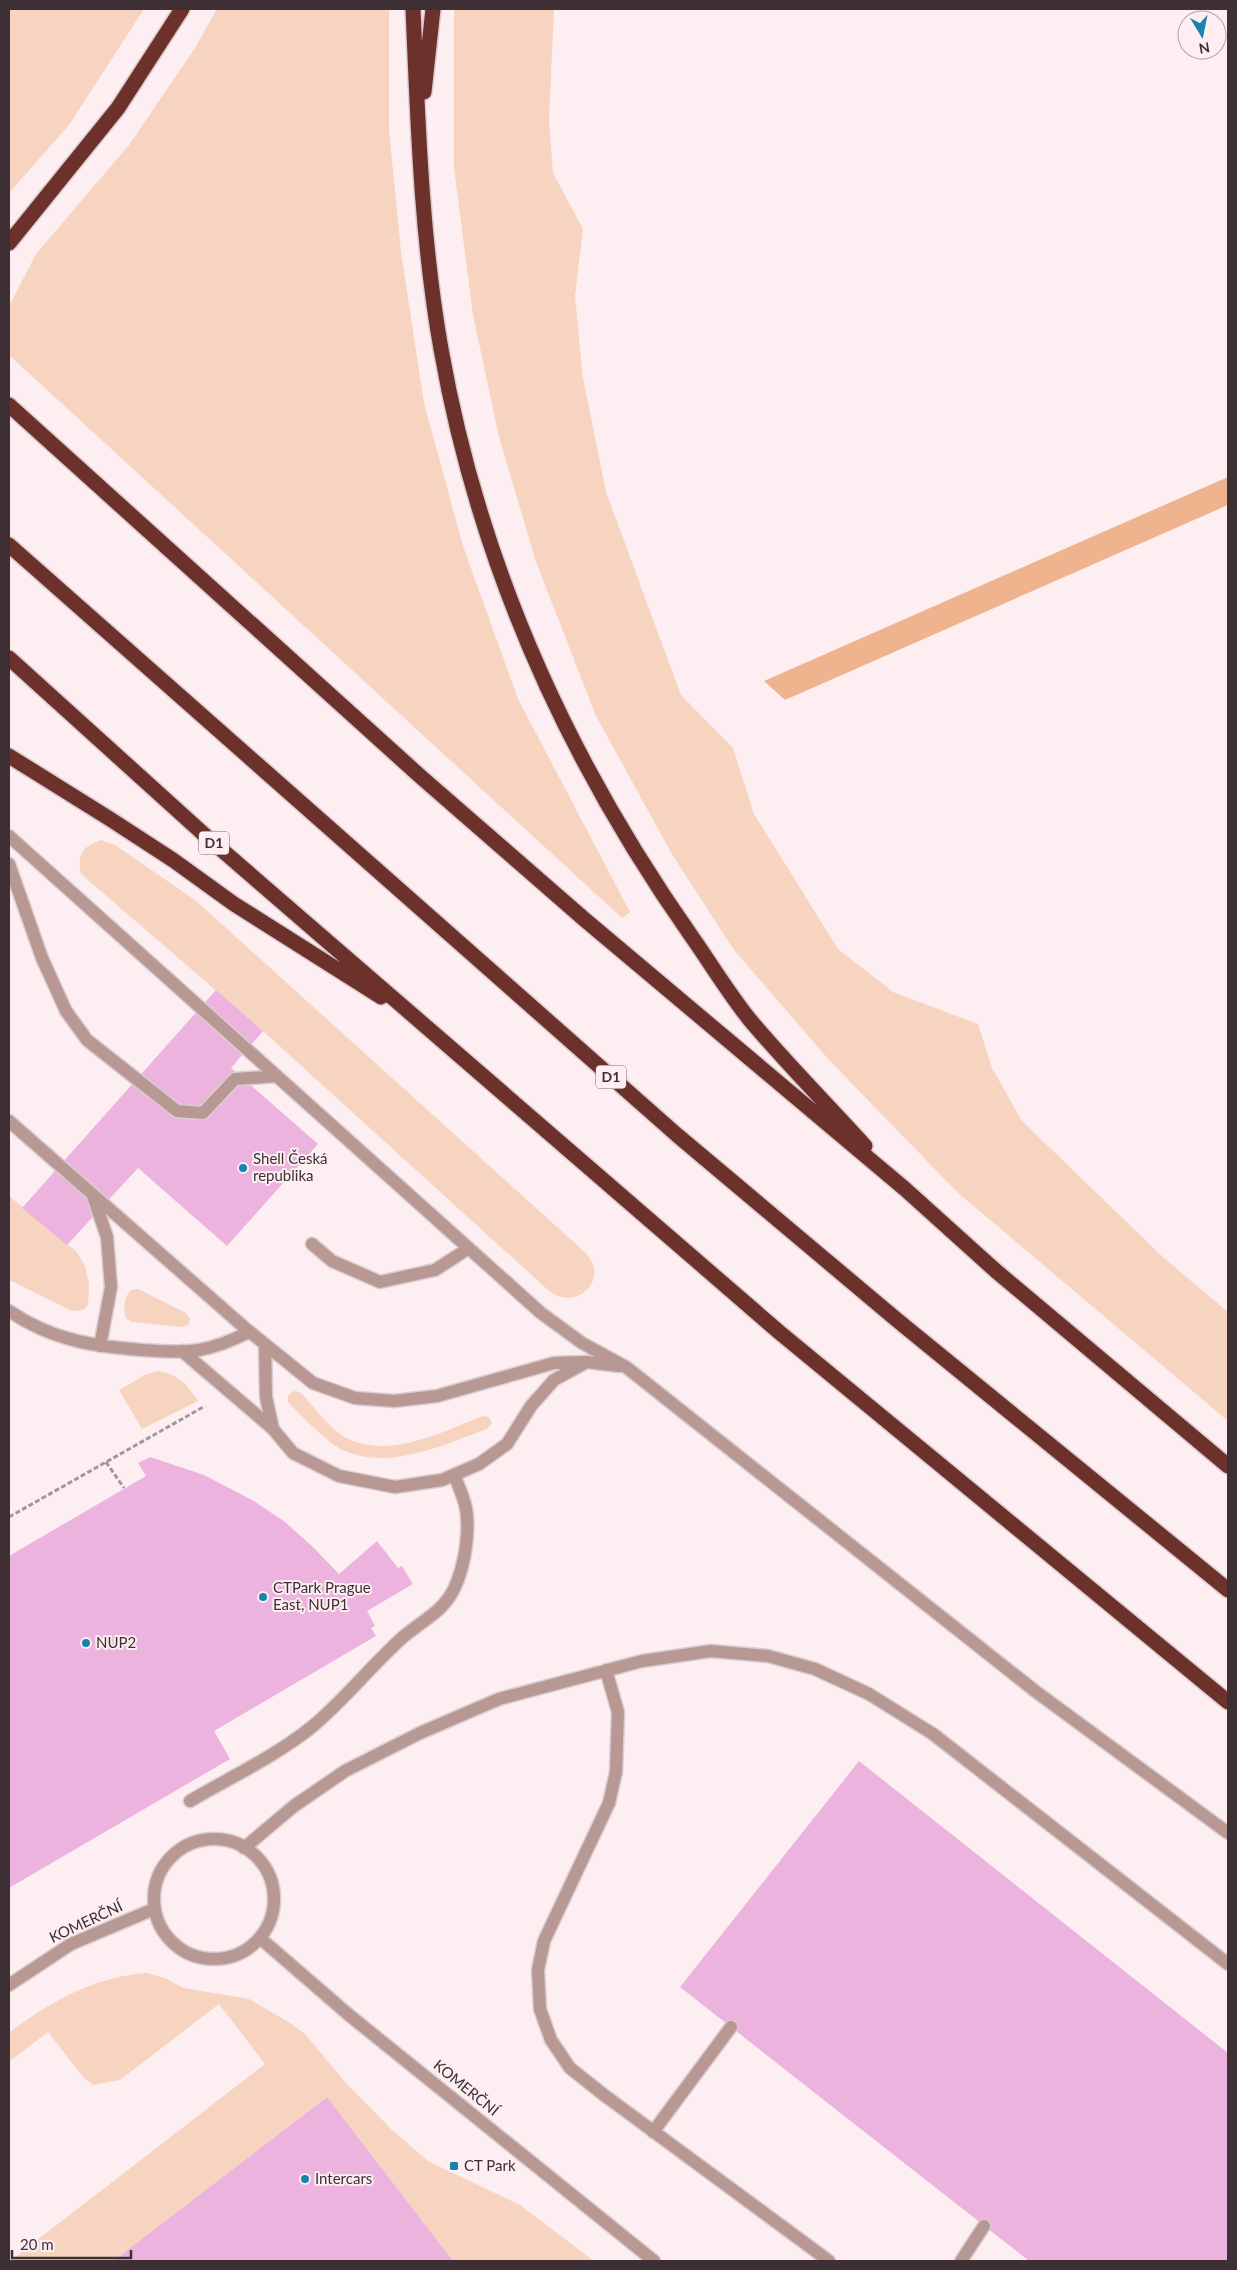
<svg xmlns="http://www.w3.org/2000/svg" width="1237" height="2270" font-family="Lato,sans-serif">
<rect width="100%" height="100%" fill="#fdeef2"/>
<path fill="#f7d4bf" d="M9 9H144L69 125 9 193Z
M217 9H389V130L401 252 424 403 463 546 518 699 630 912 622 918 9 355V306L36 254 129 145 195 48Z
M454 9H554L549 120 553 173 583 229 575 296 583 378 606 492 681 695 733 748 754 814 838 949 893 992 978 1024 992 1068 1022 1121 1165 1259 1228 1312V1421L957 1192 829 1060 734 950 673 856 596 716 536 562 499 437 473 315 454 168Z
M101 840 115 845 195 900 587 1254C589 1258 594 1264 594 1268 597 1288 578 1301 561 1297 556 1296 551 1292 547 1289L263 1031 81 874C77 854 82 847 101 840Z
M9 1196 77 1252 85 1266 89 1284 88 1305 83 1310 72 1311 9 1280Z
M138 1289 186 1313 190 1319 188 1325 182 1327 132 1322 126 1318C123 1308 124 1297 131 1290Z
M157 1371C178 1374 187 1384 198 1401L142 1429 119 1390 145 1375Z
M294 1391 301 1393C316 1408 331 1432 351 1440 393 1458 444 1431 483 1416L489 1417 492 1423 487 1429C441 1446 375 1477 330 1442 315 1430 301 1415 288 1402V1395Z
M147 1973 165 1978 184 1988 249 1999 290 2023 305 2034 346 2083 391 2129 428 2161 520 2205 594 2261H453L327 2097 113 2261H10L265 2064 219 2004 120 2080 93 2085 83 2077 48 2032 9 2062V2033C49 2002 96 1976 147 1973Z"/>
<path fill="#efb38d" d="M1228 477V505L785 700 764 681Z"/>
<path fill="#ecb3de" d="M216 990 263 1031 231 1068 318 1144 227 1246 138 1168 67 1245 22 1208Z
M150 1457 204 1475 254 1501 285 1522 313 1547 339 1574 377 1541 398 1568 402 1566 413 1584 367 1611 375 1626 371 1628 376 1636 214 1731 230 1759 9 1888V1556L146 1476 138 1463Z
M859 1761 1228 2053V2261H1029L680 1987Z
M327 2097 453 2261H113Z"/>
<g fill="none" stroke-linecap="round" stroke-linejoin="round">
<defs>
<path id="lane" d="M9 836 541 1313 582 1343 626 1367 1035 1691 1228 1833
M9 864 42 958 66 1011 87 1040 177 1111 203 1113 235 1079 277 1076
M9 1121 245 1328 313 1383 355 1398 394 1401 437 1396 554 1363 587 1362 619 1366
M93 1196 107 1237 111 1287 100 1346
M312 1244 332 1261 380 1282 435 1270 469 1248
M9 1311C52 1340 92 1346 142 1350 160 1351 181 1353 199 1350 217 1347 233 1340 249 1332
M265 1344 266 1397 273 1429 293 1453 339 1476 395 1487 442 1480 479 1464 507 1444 531 1406 554 1380 585 1363
M182 1351 273 1429
M606 1670 618 1712 616 1772 609 1803 544 1941 538 1970 540 2009 551 2040 570 2068 604 2095 829 2261
M190 1801C231 1777 276 1756 313 1726 344 1700 372 1665 402 1638 420 1622 443 1612 454 1589 465 1566 471 1528 465 1504 462 1494 458 1484 454 1475
M244 1848 294 1806 345 1771 420 1733 499 1699 642 1661 711 1651 768 1656 815 1669 869 1694 933 1734 1228 1964
M653 2132 731 2027
M961 2261 984 2226"/>
<path id="street" d="M154 1899a60 60 0 1 1 120 0a60 60 0 1 1-120 0Z
M260 1938 349 2015 654 2261
M9 1985 71 1944 154 1909"/>
<path id="highway" d="M413 9C418 122 421 236 441 349 479 565 566 758 692 937 711 964 729 994 750 1020 786 1063 827 1104 865 1146
M424 92 433 9
M9 243 118 108 182 9
M9 405 421 777 584 919 905 1189 996 1271 1228 1466
M9 545 677 1135 897 1320 1228 1590
M9 658 208 838 779 1332 1228 1702
M9 756 110 819 173 860 234 904 381 997"/>
</defs>
<use href="#lane" stroke="#daccd0" stroke-width="15"/>
<use href="#street" stroke="#daccd0" stroke-width="15"/>
<use href="#highway" stroke="#daccd0" stroke-width="18"/>
<path stroke="#a5969a" stroke-width="3" stroke-dasharray="5 2.5" stroke-linecap="butt" d="M106 1462 124 1488
M9 1517 205 1406"/>
<use href="#lane" stroke="#b89893" stroke-width="12"/>
<use href="#street" stroke="#b89893" stroke-width="12"/>
<use href="#highway" stroke="#6d312b" stroke-width="15"/>
</g>
<g fill="#1883ac" stroke="#fdeef2" stroke-width="2">
<circle cx="243" cy="1168" r="5"/>
<circle cx="263" cy="1597" r="5"/>
<circle cx="86" cy="1643" r="5"/>
<rect x="449" y="2161" width="10" height="10" rx="2.5"/>
<circle cx="305" cy="2179" r="5"/>
</g>
<g text-anchor="middle" stroke-width="4" stroke-linejoin="round" paint-order="stroke">
<g fill="#fdeef2" stroke="#77686c" stroke-width="1">
<rect x="199" y="831.5" width="30" height="23" rx="4"/>
<rect x="596" y="1065.5" width="30" height="23" rx="4"/>
</g>
<g font-size="14" font-weight="bold" fill="#3d2f33">
<text x="214" y="848">D1</text>
<text x="611" y="1082">D1</text>
</g>
<g font-size="15" fill="#3d2f33" stroke="#fdeef2" text-anchor="start">
<text x="253" y="1164">Shell Česká<tspan x="253" dy="17">republika</tspan></text>
<text x="273" y="1593">CTPark Prague<tspan x="273" dy="17">East, NUP1</tspan></text>
<text x="96" y="1648">NUP2</text>
<text x="464" y="2171">CT Park</text>
<text x="315" y="2184">Intercars</text>
</g>
<g font-size="15" fill="#3d2f33" stroke="#fdeef2">
<text transform="translate(86 1922) rotate(-25)" y="5">KOMERČNÍ</text>
<text transform="translate(466 2088) rotate(39)" y="5">KOMERČNÍ</text>
</g>
</g>
<rect width="1237" height="2270" fill="none" stroke="#3d2f33" stroke-width="20"/>
<g transform="translate(1202 35) rotate(170)"><circle r="24" fill="#fdeef2" stroke="#b0a2a6"/>
<path d="M0-4L9 19L0 12L-9 19Z" fill="#1883ac"/>
<text y="-8" font-size="14" font-weight="bold" text-anchor="middle" fill="#3d2f33">N</text>
</g>
<path d="M12 2250v8h119v-8" fill="none" stroke="#3d2f33" stroke-width="2.5"/>
<text x="20" y="2250" font-size="15" fill="#3d2f33" stroke="#fdeef2" stroke-width="4" paint-order="stroke">20 m</text>
</svg>
